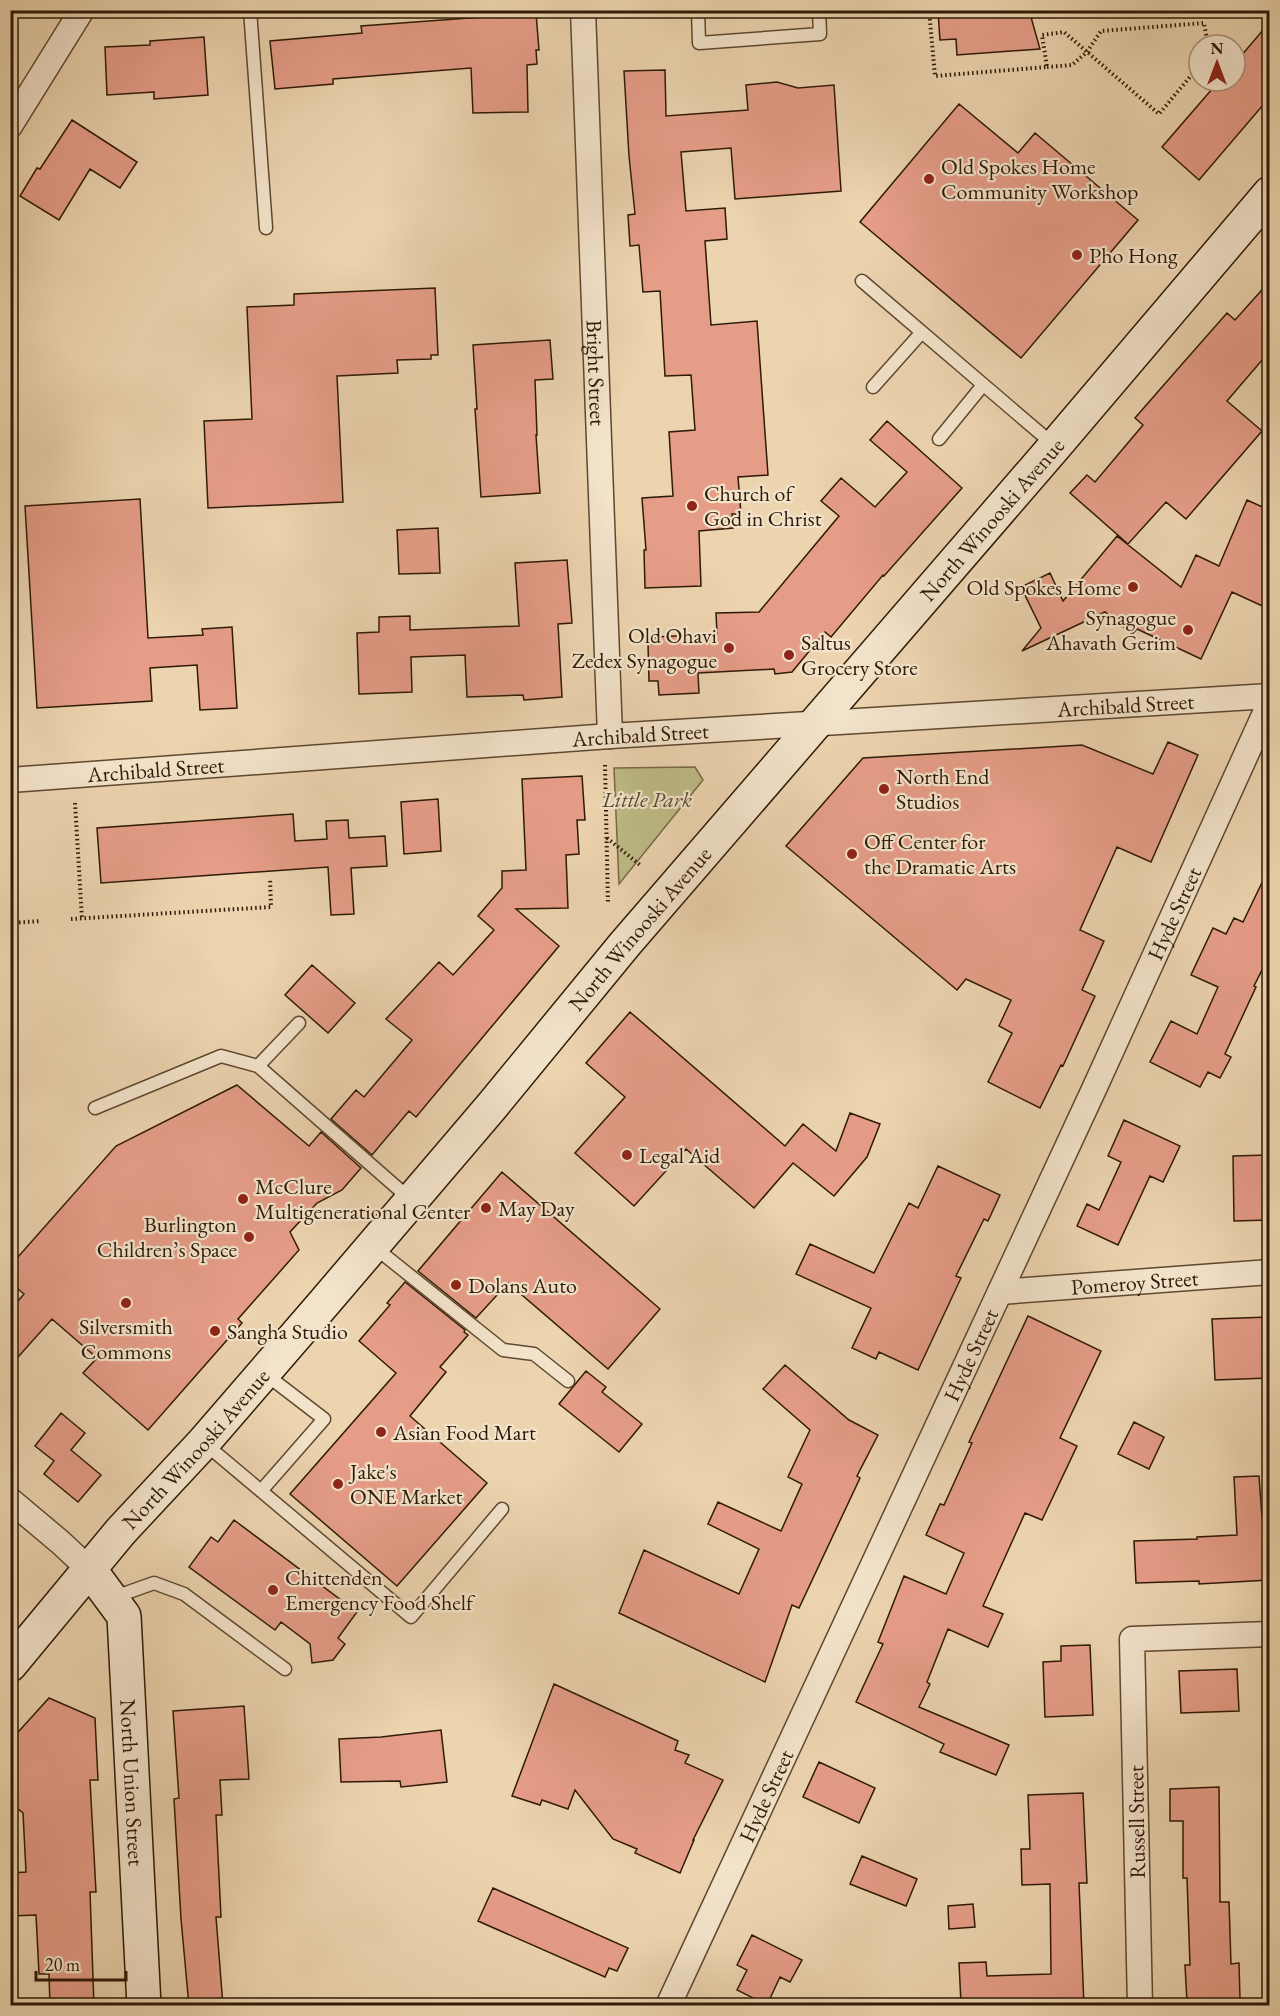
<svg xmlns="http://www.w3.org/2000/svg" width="1280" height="2016" font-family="'EB Garamond',serif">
<rect width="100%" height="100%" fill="#ecd4af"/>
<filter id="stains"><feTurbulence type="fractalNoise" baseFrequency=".00333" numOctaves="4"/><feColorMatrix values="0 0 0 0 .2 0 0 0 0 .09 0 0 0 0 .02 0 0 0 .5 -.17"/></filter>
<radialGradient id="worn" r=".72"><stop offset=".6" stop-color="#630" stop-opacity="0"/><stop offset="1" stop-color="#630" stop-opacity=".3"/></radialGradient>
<path fill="#bdbb87" stroke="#766a46" stroke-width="1.5" d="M695 767 703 780 619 884 614 768Z"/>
<path fill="#e69d88" stroke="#2e1a06" stroke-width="1.5" d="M962 10H1029L1040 49 957 55 956 39 940 40 938 12Z
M536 13 539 50H536L537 64 527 65 528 112 473 113 471 68 333 79V84L275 89 270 41 362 33 361 26Z
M1269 23V98L1199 180 1162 147 1219 81H1235V63Z
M204 37 208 95 154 99V92L107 95 105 47 150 45V41Z
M665 70 666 116 748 110 746 85 777 82 798 88 834 85 841 191 735 199 731 148 681 152 686 211 725 208 727 239 705 241 711 325 757 321 768 475 738 477 741 514H732L733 528 699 531 701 586 645 588 644 550H646L642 498 673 496 669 432 695 430 691 375 665 376 660 291 643 292 639 245 630 246 628 215 635 214 629 156 624 71Z
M959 104 1018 153 1035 133 1138 220 1021 358 860 222Z
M72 120 137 162 120 188 90 169 59 220 20 196 37 168 40 169Z
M1269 282V352L1227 401 1262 431 1186 519 1166 502 1128 544 1070 493 1087 475 1095 482 1143 425 1135 418 1183 363 1227 313 1235 320Z
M435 288 438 355H431V359L397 360 398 373 337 376 343 502 208 508 204 421 252 419 247 307 294 305V294Z
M550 340 553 379 535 380 537 435H536L540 493 481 497 475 409H477L473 345Z
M887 421 962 488 884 576 883 575 831 637 825 632 792 672 775 674 774 669 698 673 699 693 659 695 658 681H649L648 644H656L655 637 717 634 716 613 759 612 839 516 821 501 841 478 875 507 907 472 870 440Z
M140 499 148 638 203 635 202 629 232 627 237 708 200 710 197 665 150 668 152 701 37 708 25 506Z
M1247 500 1269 510V609L1232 592 1201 659 1137 629 1132 634 1105 612 1022 651 1041 628 1021 587 1050 573 1063 601 1117 536 1181 587 1196 555 1219 566Z
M438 528 440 573 399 574 397 530Z
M567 560 572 623 558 624 562 697 524 700 523 695 467 697 465 655 411 657 412 692 359 694 357 633 379 632V617L410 616V630L519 626 515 563Z
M1168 742 1198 755 1151 862 1117 847 1080 930 1104 941 1082 990 1095 996 1063 1066 1061 1065 1040 1108 988 1082 1012 1033 999 1026 1011 1000 966 979 957 990 786 846 863 758 1082 745 1153 774Z
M582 776 585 820H577L579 854 566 855 568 908 516 909 559 946 416 1117 409 1111 372 1155 331 1119 356 1090 364 1097 412 1040 386 1019 439 962 453 975 494 930 478 916 502 888V871L526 870 522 779Z
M438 799 441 851 404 854 401 802Z
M293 814 295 841 327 839 326 821 348 820 349 838 385 836 387 866 351 868 354 914 331 915 328 867 101 883 97 828Z
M1269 868V956L1254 986 1256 987 1225 1054 1231 1057 1220 1078 1208 1072 1200 1087 1150 1062 1171 1021 1197 1034 1218 987 1191 975 1213 928 1226 934 1234 918 1243 922Z
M312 965 355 1003 328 1033 285 995Z
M630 1012 785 1146 803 1124 836 1151 850 1113 880 1124 867 1157 834 1196 793 1163 754 1208 686 1149 634 1206 575 1153 625 1097 586 1063Z
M237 1085 309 1146 321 1132 361 1168 342 1190 317 1203 290 1232 299 1250 238 1319 242 1323 148 1430 83 1373 97 1358 52 1319 10 1366V1310L24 1294 10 1282V1266L116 1146Z
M1124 1120 1180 1146 1163 1182 1150 1176 1118 1245 1077 1226 1087 1204 1099 1210 1121 1162 1108 1156Z
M1269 1155V1220L1234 1221 1233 1156Z
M938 1166 1000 1195 988 1221 984 1219 956 1276 961 1278 918 1370 879 1352 876 1359 852 1348 871 1308 796 1274 810 1244 874 1273 909 1203 918 1208Z
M502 1172 660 1309 608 1369 508 1283 476 1318 418 1271Z
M405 1282 465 1330 464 1332 468 1335 440 1367 446 1372 410 1416 487 1483 397 1586 290 1494 396 1373 359 1341 390 1305 387 1303Z
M1028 1316 1101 1351 1060 1438 1077 1446 1042 1520 1025 1513 983 1606 1003 1614 988 1647 948 1629 927 1682 930 1684 919 1707 1009 1745 996 1775 940 1752 944 1744 856 1702 883 1644 878 1642 904 1576 946 1594 964 1553 926 1535 940 1504 944 1505 972 1443 969 1442Z
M1269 1317V1378L1215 1380 1212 1319Z
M785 1365 849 1420 878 1435 857 1476 860 1478 799 1608 792 1605 765 1682 619 1613 644 1550 739 1594 759 1549 708 1524 718 1502 781 1531 802 1484 788 1477 810 1430 763 1389Z
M586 1371 606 1387 602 1392 642 1424 619 1452 559 1404Z
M61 1413 85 1433 71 1450 101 1475 78 1502 44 1474 54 1461 35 1446Z
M1134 1422 1164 1437 1149 1469 1118 1454Z
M1259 1476 1262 1517 1269 1516V1580L1199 1584V1581L1136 1583 1134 1541 1197 1539V1537L1237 1535 1234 1477Z
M234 1520 357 1612 338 1638 345 1644 333 1660 312 1663 310 1644 281 1622 275 1630 189 1567 211 1537 218 1542Z
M1090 1645 1093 1715 1045 1717 1043 1662 1061 1661V1646Z
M1237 1669 1239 1711 1181 1713 1179 1671Z
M554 1684 678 1741 675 1750 689 1755 685 1763 723 1780 693 1840H694L680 1873 635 1853 637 1849 613 1839 575 1790 568 1809 542 1800 540 1805 512 1796Z
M49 1698 95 1718 98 1780H90L96 1892H90L94 2006H50L49 1974H39L36 1915 10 1916V1873L26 1872 23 1813 10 1803V1741Z
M244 1706 249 1779 220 1780 222 1815H216L221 1917H216L223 2006H189L181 1919 174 1799 179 1798 173 1711Z
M441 1730 447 1782 401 1787 400 1781 341 1782 339 1739 381 1737Z
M819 1762 875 1788 859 1823 803 1797Z
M1219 1787 1220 1902H1229L1231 1964 1239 1963 1240 1999 1187 2002 1185 1965H1190L1187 1878H1183V1821H1170V1789Z
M1083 1793 1087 1883H1079L1084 2006H1018V2000L961 2003 959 1963 986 1962 987 1976 1051 1974 1050 1884 1022 1885 1021 1849H1030L1028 1795Z
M862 1856 917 1879 906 1906 850 1884Z
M493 1888 628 1948 617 1971 609 1968 605 1977 478 1921Z
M973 1904 975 1927 949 1929 948 1906Z
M752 1935 802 1960 790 1982 780 1977 767 2005 737 1990 747 1970 737 1965Z"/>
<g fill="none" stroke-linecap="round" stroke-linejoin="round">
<defs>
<path id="service" d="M250 10 266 228
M698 10 699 43 820 34 819 10
M862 281 1054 445
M873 387 922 332
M939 439 983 385
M299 1023 258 1066 410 1199
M95 1108 221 1056 258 1066
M373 1246 503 1350 534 1354 568 1381
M204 1443 411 1617 502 1509
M261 1491 324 1419 264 1373
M112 1598 154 1583 184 1594 285 1669"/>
<g id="minor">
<path id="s1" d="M583 10 610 736"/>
<path d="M10 126 82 10"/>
<path id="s2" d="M10 780 610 736 1270 696"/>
<path id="s3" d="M1000 1292 1270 1272"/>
<path d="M10 1500 60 1542 90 1570"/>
<path id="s4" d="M668 2006 1095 1087 1270 702"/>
<path d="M1140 2006 1132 1639 1270 1634"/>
</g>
<g id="secondary">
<path id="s5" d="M90 1570 124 1616 144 2006"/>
<path id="s6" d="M10 1665 121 1531 203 1443 324 1303 492 1106 625 944 1055 446 1270 193"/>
</g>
</defs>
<use href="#service" stroke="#5e4830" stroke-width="15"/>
<use href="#minor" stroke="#5e4830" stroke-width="27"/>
<use href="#secondary" stroke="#2e1a06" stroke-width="36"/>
<path stroke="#2e1a06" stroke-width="4" stroke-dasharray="1.5 3" stroke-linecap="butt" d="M929 10 935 76 1047 67 1042 35 1064 32 1159 114 1199 66
M1047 67 1072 65 1087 52 1101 31 1204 23 1208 45
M605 765 608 904
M75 803 82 919
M607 838 640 865
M71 919 271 907 270 878
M10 923 41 921"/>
<use href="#service" stroke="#f3e3cb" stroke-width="12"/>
<use href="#minor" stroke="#f3e3cb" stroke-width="24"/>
<use href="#secondary" stroke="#f3e3cb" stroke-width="33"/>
</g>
<g fill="#8f2418" stroke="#f3e3cb" stroke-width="2">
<circle cx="929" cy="179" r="6"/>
<circle cx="1077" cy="255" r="6"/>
<circle cx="692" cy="506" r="6"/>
<circle cx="1133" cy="587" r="6"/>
<circle cx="1188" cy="630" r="6"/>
<circle cx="729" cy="648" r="6"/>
<circle cx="789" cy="655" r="6"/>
<circle cx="884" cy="789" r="6"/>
<circle cx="852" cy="854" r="6"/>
<circle cx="627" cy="1155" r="6"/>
<circle cx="243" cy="1199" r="6"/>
<circle cx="486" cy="1208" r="6"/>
<circle cx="249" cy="1237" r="6"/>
<circle cx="456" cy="1285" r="6"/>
<circle cx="126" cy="1303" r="6"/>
<circle cx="215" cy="1331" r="6"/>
<circle cx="381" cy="1432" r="6"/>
<circle cx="338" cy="1484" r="6"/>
<circle cx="273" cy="1590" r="6"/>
</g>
<g text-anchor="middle" stroke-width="4.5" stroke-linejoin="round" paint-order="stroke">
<g font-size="22" fill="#2e1a06" stroke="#f3e3cb" text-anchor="start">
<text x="941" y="174">Old Spokes Home<tspan x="941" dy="25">Community Workshop</tspan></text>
<text x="1089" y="263">Pho Hong</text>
<text x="704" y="501">Church of<tspan x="704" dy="25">God in Christ</tspan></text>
<text x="1121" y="595" text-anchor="end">Old Spokes Home</text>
<text x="1176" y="625" text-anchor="end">Synagogue<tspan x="1176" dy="25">Ahavath Gerim</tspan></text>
<text x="717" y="643" text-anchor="end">Old Ohavi<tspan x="717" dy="25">Zedex Synagogue</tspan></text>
<text x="801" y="650">Saltus<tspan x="801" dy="25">Grocery Store</tspan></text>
<text x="896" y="784">North End<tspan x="896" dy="25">Studios</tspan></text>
<text x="864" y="849">Off Center for<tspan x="864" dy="25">the Dramatic Arts</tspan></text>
<text x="639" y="1163">Legal Aid</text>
<text x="255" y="1194">McClure<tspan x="255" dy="25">Multigenerational Center</tspan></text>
<text x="498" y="1216">May Day</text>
<text x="237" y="1232" text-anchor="end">Burlington<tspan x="237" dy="25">Children’s Space</tspan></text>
<text x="468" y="1293">Dolans Auto</text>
<text x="126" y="1334" text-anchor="middle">Silversmith<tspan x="126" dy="25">Commons</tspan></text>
<text x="227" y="1339">Sangha Studio</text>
<text x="393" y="1440">Asian Food Mart</text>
<text x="350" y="1479">Jake's<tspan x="350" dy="25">ONE Market</tspan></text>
<text x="285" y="1585">Chittenden<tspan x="285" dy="25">Emergency Food Shelf</tspan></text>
</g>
<g font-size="22" fill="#2e1a06" stroke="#f3e3cb">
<text dy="8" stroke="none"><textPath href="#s1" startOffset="363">Bright Street</textPath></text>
<text dy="8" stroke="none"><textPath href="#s6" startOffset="1509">North Winooski Avenue</textPath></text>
<text dy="8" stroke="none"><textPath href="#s2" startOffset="1118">Archibald Street</textPath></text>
<text dy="8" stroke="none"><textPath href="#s2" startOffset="632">Archibald Street</textPath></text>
<text dy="8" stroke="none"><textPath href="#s2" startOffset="146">Archibald Street</textPath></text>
<text dy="8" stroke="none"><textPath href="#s4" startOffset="1204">Hyde Street</textPath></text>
<text dy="8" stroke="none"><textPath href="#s6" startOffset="969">North Winooski Avenue</textPath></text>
<text dy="8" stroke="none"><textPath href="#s3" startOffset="135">Pomeroy Street</textPath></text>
<text dy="8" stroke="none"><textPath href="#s4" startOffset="718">Hyde Street</textPath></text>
<text dy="8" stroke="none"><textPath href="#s6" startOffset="285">North Winooski Avenue</textPath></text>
<text dy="8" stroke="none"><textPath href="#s5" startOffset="224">North Union Street</textPath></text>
<text dy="8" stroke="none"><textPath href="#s4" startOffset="232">Hyde Street</textPath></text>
<text transform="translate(1136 1822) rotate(-91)" y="8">Russell Street</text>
</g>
<g font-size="22" font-style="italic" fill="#594a2d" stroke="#f3e3cb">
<text x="647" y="807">Little Park</text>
</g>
</g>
<rect width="1280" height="2016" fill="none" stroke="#ecd4af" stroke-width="36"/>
<rect x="12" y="12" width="1256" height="1992" fill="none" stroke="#2e1a06" stroke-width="3"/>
<rect x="18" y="18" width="1244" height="1980" fill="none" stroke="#2e1a06" stroke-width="1.5"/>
<g transform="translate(1217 63)"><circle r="28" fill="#f3e3cb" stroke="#a4937c" stroke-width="1.5"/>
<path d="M0-4.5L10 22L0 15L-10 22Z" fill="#8f2418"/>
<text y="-9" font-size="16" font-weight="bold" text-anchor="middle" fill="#2e1a06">N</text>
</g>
<path d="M36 1971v9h90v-9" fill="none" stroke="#2e1a06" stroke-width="3"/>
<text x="45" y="1971" font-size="18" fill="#2e1a06" stroke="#f3e3cb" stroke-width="4.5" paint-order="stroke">20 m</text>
<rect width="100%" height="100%" filter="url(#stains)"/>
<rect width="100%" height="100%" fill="url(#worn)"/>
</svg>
